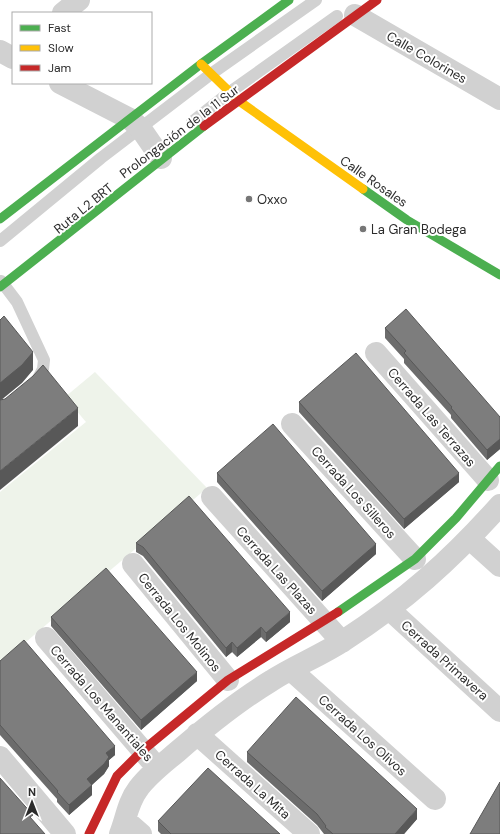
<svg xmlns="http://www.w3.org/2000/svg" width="500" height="834" font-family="'DM Sans',sans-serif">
<rect width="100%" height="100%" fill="#fff"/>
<path fill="#eef3ea" d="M95 372 207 488 0 664V492L86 422 65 397Z"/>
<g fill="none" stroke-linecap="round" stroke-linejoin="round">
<path stroke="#d1d1d1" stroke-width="12" d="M192 122 230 92 337 16
M0 241 101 158 211 74 316 0
M1 281 17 302 44 360 43 369 37 380"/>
<path stroke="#d1d1d1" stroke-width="22" d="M63 13 79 0
M355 15 500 99
M0 51 13 58
M60 83 130 119 141 129 161 158
M376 353 488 480
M292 424 415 559
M212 497 342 642
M470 539 500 566
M133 564 228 680
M389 609 500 711
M46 638 154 764
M291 670 435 799
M197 734 309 834
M0 757 65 834
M125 820 141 834
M120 834C126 819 128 802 138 789 148 775 164 763 177 752 207 726 238 701 271 681 294 666 320 656 343 641 405 601 451 560 500 505"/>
<path stroke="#4caf50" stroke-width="9" d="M363 189 407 220 500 275
M0 219 201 64 289 0
M0 287 204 126
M338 612 415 559 456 518 500 466"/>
<path stroke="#ffc107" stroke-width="9" d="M201 64 239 101 363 189"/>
<path stroke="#c62828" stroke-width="9" d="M204 126 377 0
M89 834 117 776 142 751 228 680 338 612"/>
</g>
<path fill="#6c6c6c" d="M385 328 500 417V449L487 460 451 418V415L404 363V359L385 338Z
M299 402 459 482 404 529 299 412Z
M217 473 376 554 322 601 217 482Z
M136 543 290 622 266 642 261 637 237 657 232 652 226 657 143 556 136 552Z
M51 617 197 681 141 730 51 626Z
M0 661 115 755 109 760V766L104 774 92 785V795L69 815 57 802V799L0 735Z
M247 752 417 819 404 834H324L317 825 247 762Z
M158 821 280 834H161L158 831Z"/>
<path fill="#585858" d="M33 352V370L22 383 0 401V383Z
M78 408V426L0 490V471Z
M500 439V449L487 460V450Z
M459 473V482L404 529V519Z
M376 544V554L322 601V591Z
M290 612V622L266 642V633Z
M261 627V637L237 657V648Z
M232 642V652L226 657V648Z
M197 672V681L141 730V720Z
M115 746V755L109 760V766L104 774 87 789V779L106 753Z
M92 785V795L69 815V805Z
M417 809V819L404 834H395Z"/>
<path fill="#7d7d7d" stroke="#585858" d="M406 309 500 417V439L487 450 451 408 452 407 404 353 406 351 385 328Z
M4 316 33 352 22 365 0 383V320Z
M356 353 459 473 404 519 299 402Z
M43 365 78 408 0 471V400L5 399 33 376Z
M273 424 376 544 322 591 217 473Z
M189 496 290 612 266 633 261 627 237 648 232 642 226 648 143 547 136 543Z
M106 568 197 672 141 720 51 617Z
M24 640 115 746 106 753 109 757 104 764 87 779 92 785 69 805 57 792 58 791 0 725V661Z
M296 697 417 809 395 834H333L325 827 326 826 317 814 247 752Z
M208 768 280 834H171L158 821Z
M0 778 33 815 30 817 45 834H0Z
M500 782V834H470Z"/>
<g fill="#767676" stroke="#fff" stroke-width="1.5">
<circle cx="249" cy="199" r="4"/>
<circle cx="363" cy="229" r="4"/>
</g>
<g text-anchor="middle" stroke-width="4" stroke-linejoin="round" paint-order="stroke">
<g font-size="13" fill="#2c2c2c" stroke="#fff">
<text transform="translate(427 57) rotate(30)" y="5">Calle Colorines</text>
<text transform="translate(179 131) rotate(-37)" y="5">Prolongación de la 11 Sur</text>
<text transform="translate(374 181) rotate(35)" y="5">Calle Rosales</text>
<text transform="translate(83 208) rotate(-39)" y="5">Ruta L2 BRT</text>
<text transform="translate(432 417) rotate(49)" y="5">Cerrada Las Terrazas</text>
<text transform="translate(354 492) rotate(48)" y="5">Cerrada Los Silleros</text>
<text transform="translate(277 570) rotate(48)" y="5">Cerrada Las Plazas</text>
<text transform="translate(180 622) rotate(51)" y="5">Cerrada Los Molinos</text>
<text transform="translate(445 660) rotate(42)" y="5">Cerrada Primavera</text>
<text transform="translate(102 703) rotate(49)" y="5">Cerrada Los Manantiales</text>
<text transform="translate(363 735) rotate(42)" y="5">Cerrada Los Olivos</text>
<text transform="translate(253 784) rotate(42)" y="5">Cerrada La Mita</text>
</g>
<g font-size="13" fill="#2c2c2c" stroke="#fff" text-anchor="start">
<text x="257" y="204">Oxxo</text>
<text x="371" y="234">La Gran Bodega</text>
</g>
</g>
<rect x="12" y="12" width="140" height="72" fill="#ffffff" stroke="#ababab"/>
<rect x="20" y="25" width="20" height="6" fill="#4caf50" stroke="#ababab"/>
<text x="48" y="32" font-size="12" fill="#2c2c2c">Fast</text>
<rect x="20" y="45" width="20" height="6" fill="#ffc107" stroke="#ababab"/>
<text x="48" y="52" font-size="12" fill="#2c2c2c">Slow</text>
<rect x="20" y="65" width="20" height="6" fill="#c62828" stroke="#ababab"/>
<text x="48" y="72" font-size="12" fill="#2c2c2c">Jam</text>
<g transform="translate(32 802)" stroke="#ffffff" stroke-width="3" paint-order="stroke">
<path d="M0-3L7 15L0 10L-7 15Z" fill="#2c2c2c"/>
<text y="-6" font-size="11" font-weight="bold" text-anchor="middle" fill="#2c2c2c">N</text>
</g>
</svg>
